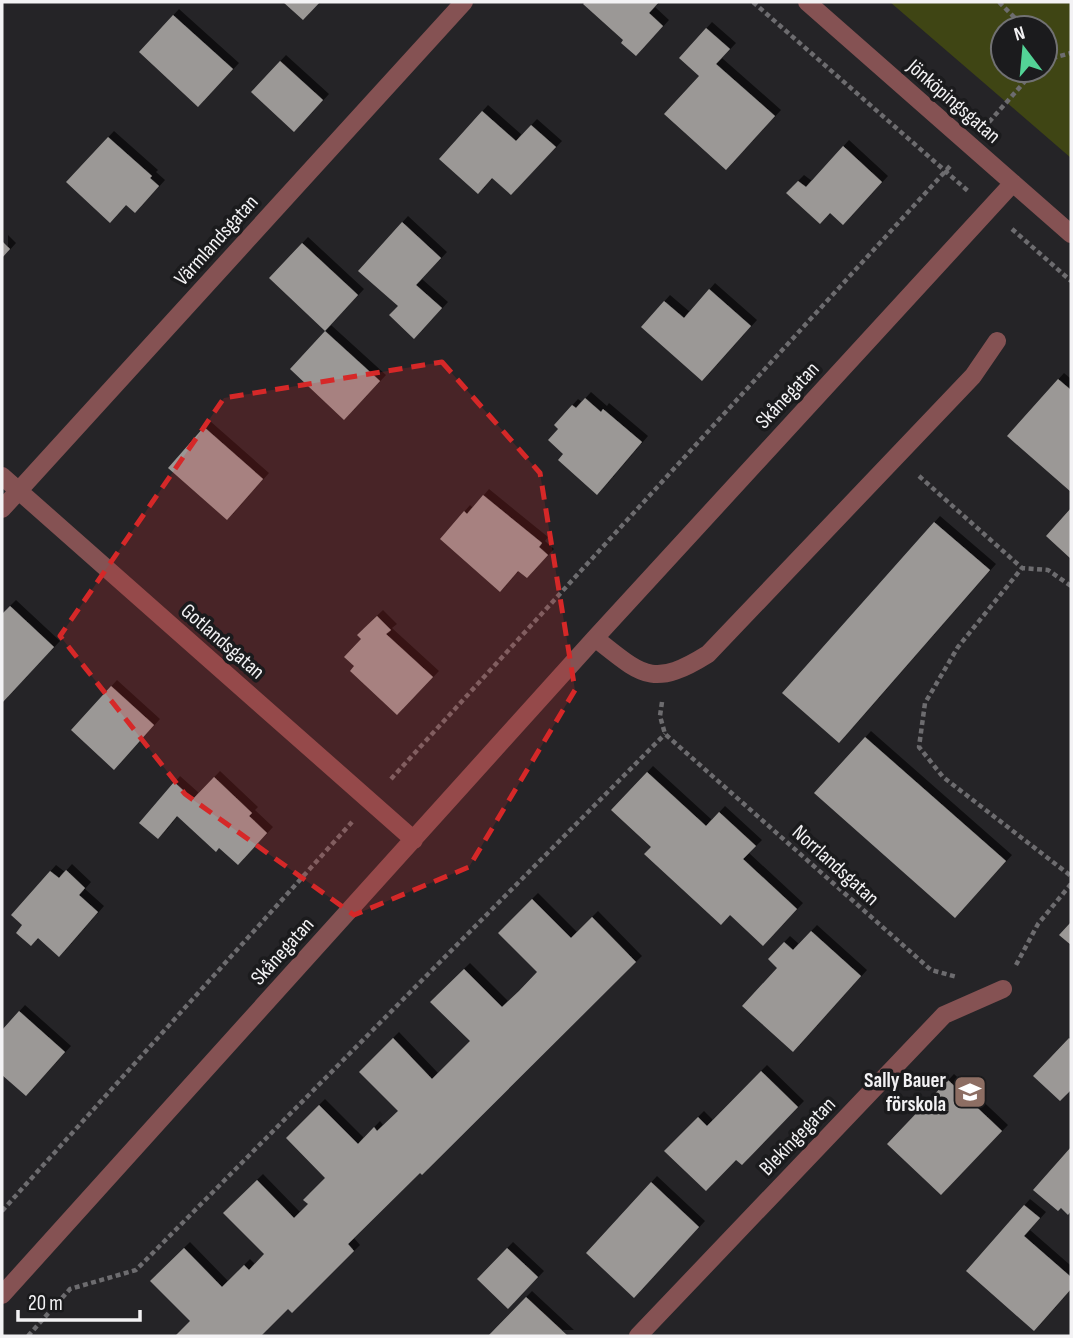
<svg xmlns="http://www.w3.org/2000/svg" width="1073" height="1338" font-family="'Sofia Sans Condensed',sans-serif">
<defs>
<filter id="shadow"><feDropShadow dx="6" dy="-6" stdDeviation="0" flood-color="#0009"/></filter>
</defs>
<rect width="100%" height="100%" fill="#252427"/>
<path fill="#3f4514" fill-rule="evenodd" d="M890 2H1071V158ZM1003 28H1045V70H1003Z"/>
<path fill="#9b9896" filter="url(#shadow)" d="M283 2H320L303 20Z
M585 2H659L649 13 663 26 636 56 621 43 623 40 583 4Z
M173 15 233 69 198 107 139 52Z
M706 28 730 49 716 64 775 116 726 170 664 114 699 76 679 58Z
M280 61 323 100 294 132 251 92Z
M482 111 516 141 531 125 556 147 511 195 492 178 478 194 439 159Z
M108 137 152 176 150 178 159 186 135 213 126 205 110 223 66 182Z
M843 146 882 182 843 225 830 213 820 224 786 193 798 181 806 187Z
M402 222 441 258 416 285 442 308 414 339 389 315 398 306 358 271Z
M2 241 10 249 2 258Z
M302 243 358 295 325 331 269 278Z
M709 289 751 326 702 381 641 327 664 301 684 318Z
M325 331 380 381 344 420 290 369Z
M1058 379 1071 390V492L1007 436Z
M585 398 601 412 603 409 642 442 597 495 558 460 563 454 548 440 558 429 554 425 572 405 576 408Z
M204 427 263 479 227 520 168 468Z
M483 495 542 543 539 547 548 555 527 578 518 571 500 592 440 539 464 511 467 514Z
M1071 508V559L1046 536Z
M934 522 990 570 839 743 782 693Z
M10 606 54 647 2 703V614Z
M377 616 391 630 386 634 433 677 397 715 350 671 354 666 344 657 361 639 357 635Z
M111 686 154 725 114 770 71 730Z
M865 737 1006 861 955 918 814 793Z
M647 772 706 826 719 812 756 846 743 859 797 909 763 946 730 915 721 925 644 854 651 847 611 810Z
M214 777 252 813 249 816 267 833 238 865 219 848 216 852 177 816 158 839 139 823 174 782 193 799Z
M66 870 85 888 79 895 98 912 59 957 38 938 31 946 16 933 22 925 11 915 50 871 59 878Z
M532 899 571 938 592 917 636 962 422 1175 420 1173 348 1244 354 1251 292 1313 288 1309 261 1336H175L190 1321 150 1281 184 1248 222 1287 244 1265 249 1270 264 1254 223 1213 257 1180 294 1218 308 1204 303 1200 325 1178 286 1138 319 1105 358 1144 374 1127 377 1131 398 1111 359 1072 393 1038 432 1079 470 1041 430 1002 464 969 502 1007 519 991 537 972 498 933Z
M1071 922V945L1059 935Z
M811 931 861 976 793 1052 742 1006 777 968 768 959 784 942 793 950Z
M19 1011 65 1052 26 1096 2 1075V1030Z
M1069 1038 1071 1040V1090L1060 1101 1033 1076Z
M761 1071 798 1107 742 1165 736 1160 706 1191 664 1151 698 1117 707 1126Z
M948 1080 1002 1131 941 1195 887 1144Z
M1071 1147V1211L1068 1215 1061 1208 1058 1211 1033 1190Z
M651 1182 699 1227 634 1298 586 1253Z
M1024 1205 1040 1218 1024 1236 1071 1277V1289L1034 1331 966 1271Z
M507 1248 538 1277 508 1309 477 1279Z
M526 1297 568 1336H488Z"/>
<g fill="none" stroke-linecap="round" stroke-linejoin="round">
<path stroke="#6d6c6f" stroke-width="4.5" stroke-dasharray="5 3.5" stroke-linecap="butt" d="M753 2 968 191
M999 2 1025 28
M1045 47 1056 57
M1045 63 1056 57 1071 53
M989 122 1035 70
M1012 229 1071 281
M919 476 1022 568
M1071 586 1048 570 1022 568 958 647 925 703 919 747 943 777 1071 876
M662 702 660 716 665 734 931 970 957 977
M391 779 951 165
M1016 965 1038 924 1071 884
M2 1211 352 822
M28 1336 70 1289 136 1270 665 734"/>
<path stroke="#855253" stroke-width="18" d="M807 2 1071 234
M2 476 414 840
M2 509 464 2
M595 638C642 675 652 689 708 654L973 376 997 341
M2 1295 595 638 1013 183
M638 1336 944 1015 1003 989"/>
</g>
<path fill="#d62828" fill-opacity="0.2" stroke="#d62828" stroke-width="5" stroke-dasharray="14 9" stroke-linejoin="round" d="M442 362 540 473 575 690 469 867 354 915 185 794 60 636 224 398Z"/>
<defs>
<symbol id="school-square" viewBox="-11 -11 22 22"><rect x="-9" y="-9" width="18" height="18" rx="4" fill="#8d6e63" stroke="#1b1b1d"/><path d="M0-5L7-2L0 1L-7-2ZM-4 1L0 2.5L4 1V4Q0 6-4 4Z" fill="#fff"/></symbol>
</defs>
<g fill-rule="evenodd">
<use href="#school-square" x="951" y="1073" width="38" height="38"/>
</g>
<g text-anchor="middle" stroke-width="7" stroke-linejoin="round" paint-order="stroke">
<g font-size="21" fill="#f3f2f4" stroke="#1b1b1d">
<text transform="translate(954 101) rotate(41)" y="7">Jönköpingsgatan</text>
<text transform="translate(216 240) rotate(-48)" y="7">Värmlandsgatan</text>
<text transform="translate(787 395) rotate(-47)" y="7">Skånegatan</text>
<text transform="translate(223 641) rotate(41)" y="7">Gotlandsgatan</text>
<text transform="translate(836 865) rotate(42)" y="7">Norrlandsgatan</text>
<text transform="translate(282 951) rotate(-48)" y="7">Skånegatan</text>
<text transform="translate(797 1136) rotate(-46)" y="7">Blekingegatan</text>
</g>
<g font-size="21" font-weight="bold" fill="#f3f2f4" stroke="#1b1b1d" text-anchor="end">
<text x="946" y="1087">Sally Bauer<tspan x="946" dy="24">förskola</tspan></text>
</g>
</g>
<rect width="1073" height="1338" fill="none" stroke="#f3f2f4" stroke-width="7"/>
<g transform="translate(1024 49) rotate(344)"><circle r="33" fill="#1b1b1d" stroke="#717173" stroke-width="2"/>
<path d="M0-5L12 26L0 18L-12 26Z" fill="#53d396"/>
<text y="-10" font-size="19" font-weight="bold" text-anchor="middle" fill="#f3f2f4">N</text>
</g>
<path d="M18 1310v10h122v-10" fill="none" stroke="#f3f2f4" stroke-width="3.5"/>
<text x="28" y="1310" font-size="21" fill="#f3f2f4" stroke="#1b1b1d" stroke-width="5" paint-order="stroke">20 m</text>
</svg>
